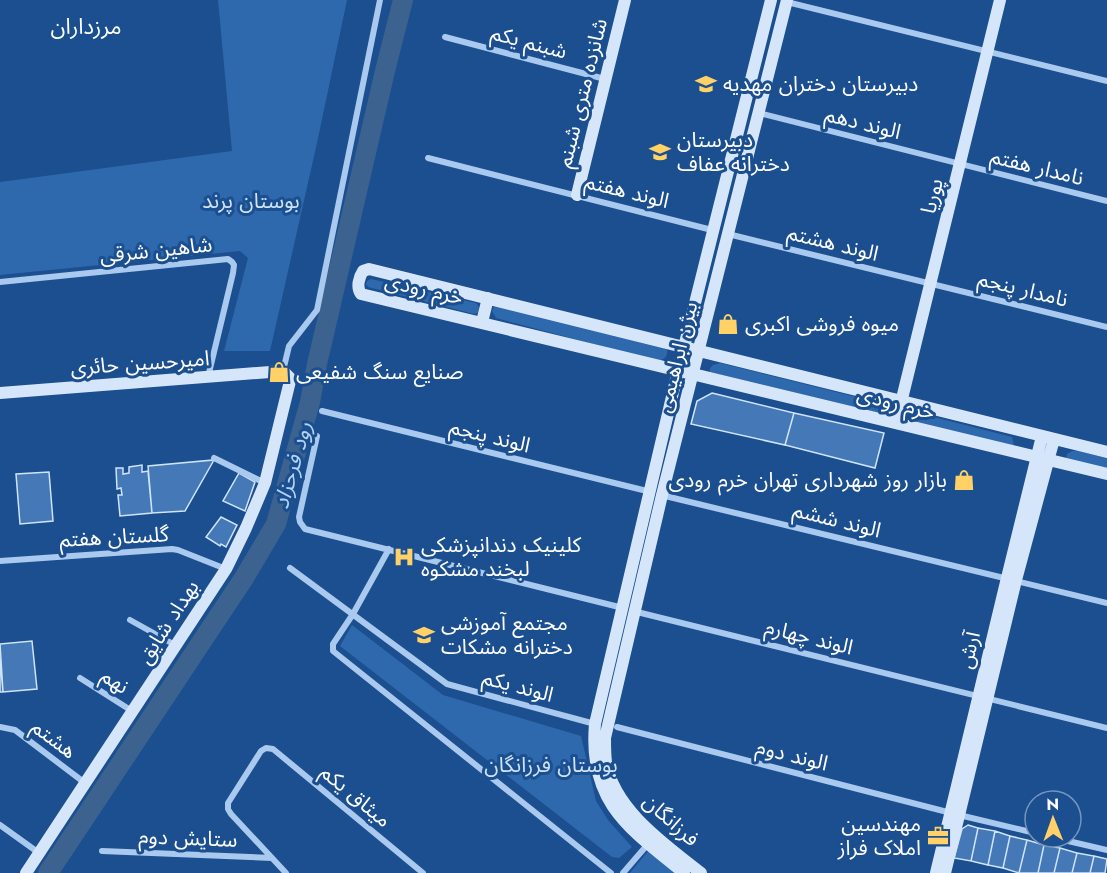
<svg xmlns="http://www.w3.org/2000/svg" width="1107" height="873" font-family="Jost,'Noto Sans Arabic',sans-serif">
<rect width="100%" height="100%" fill="#1b4f8f"/>
<path fill="#2e69ad" d="M218 0H347L317 143 270 351H224L248 258 240 251 0 275V182L232 151Z
M371 279 476 303 479 307 478 313 474 314 368 287 366 284 367 281Z
M498 305 666 346C669 356 666 359 657 361L496 318 492 311 494 307Z
M720 363 880 403 882 406 879 413 710 372V368L713 365Z
M922 414 1012 437 1014 445 1011 447 917 424 915 420 916 415Z
M1072 451H1078L1107 458V471L1066 459 1067 454Z
M352 625 443 695 581 736 596 801 608 820 632 847 619 858 612 857 340 646Z
M649 850 678 873H630Z"/>
<g fill="none" stroke-linecap="round" stroke-linejoin="round">
<path stroke="#3c6290" stroke-width="20" d="M48 873 244 578 276 524 310 402 317 364 385 71 403 0"/>
</g>
<path fill="#4478b7" stroke="#cfe3fa" stroke-width="1.5" d="M712 393 794 413 785 445 691 424 697 401Z
M794 413 884 433 875 468 785 445Z
M214 460 185 511 152 513 148 466Z
M142 465V472L148 471 152 513 120 516 118 495H122L121 488 117 489 116 468H123V474L129 473V467Z
M49 472 53 521 20 524 16 474Z
M239 473 255 482 245 511 223 501Z
M221 517 237 525 226 547 221 544 220 546 206 537Z
M32 641 37 689 3 692 0 644Z
M0 658 3 692H0Z
M968 825 978 828 971 861 954 858 962 829Z
M978 828 995 831 988 865 971 861Z
M995 831 1010 836 1003 868 988 865Z
M1010 836 1027 840 1019 873 1003 868Z
M1027 840 1044 845 1038 873H1019Z
M1044 845 1060 848 1054 873H1038Z
M1060 848 1077 853 1072 873H1054Z
M1077 853 1094 856 1090 873H1072Z
M1094 856 1107 859 1105 873H1090Z"/>
<g fill="none" stroke-linecap="round" stroke-linejoin="round">
<path stroke="#a9c9ee" stroke-width="6" d="M787 2 1107 81
M445 37 605 79
M759 113 1107 201
M428 158 712 230
M728 234 1107 327
M0 282 228 259 232 262 234 265 233 273 208 377
M283 371 289 346 317 310 380 0
M322 411 651 492
M317 436 299 517 300 522 305 529 623 608
M214 458 265 483
M661 495 1107 603
M389 549 353 614 333 644V651L611 873
M0 561 172 549 178 550 226 569
M290 568 447 684 595 724
M633 611 1107 728
M130 620 175 645
M80 678 132 711
M0 727 15 730 85 783
M617 727 959 815 1035 833
M0 825 39 853
M1051 837 1107 850
M102 851 272 858
M286 873 231 814 228 809V803L261 751 266 748 273 749 423 873
M623 873 648 844"/>
<path stroke="#d6e6fa" stroke-width="12" d="M577 195 625 0
M482 322 488 298
M0 393 283 371 290 378V381L265 483 246 528 226 569 26 873
M896 423 1000 0
M1107 452 369 269 363 271C359 277 356 287 361 294L1107 474
M684 873C630 829 588 803 595 724L678 371 771 0
M701 873C666 845 614 810 606 762 605 754 605 746 605 738L662 495 787 0
M936 873 1007 578 1042 436
M945 873 1016 580 1054 439"/>
</g>
<defs>
<symbol id="school-bare" viewBox="-9 -9 18 18"><path d="M0-5L7-2L0 1L-7-2ZM-4 1L0 2.5L4 1V4Q0 6-4 4Z" fill="#ffd166" stroke="#1b4f8f" stroke-width="2.5" paint-order="stroke"/></symbol>
<symbol id="shop-bare" viewBox="-9 -9 18 18"><path d="M-5-2.5h2.3a2.7 3.5 0 0 1 5.4 0H5L5.5 6h-11ZM-1.5-2.5h3a1.5 2.3 0 0 0-3 0Z" fill="#ffd166" stroke="#1b4f8f" stroke-width="2.5" paint-order="stroke"/></symbol>
<symbol id="hospital-bare" viewBox="-9 -9 18 18"><path d="M-5-5h3v3.5h4V-5h3V5h-3V1.5h-4V5h-3Z" fill="#ffd166" stroke="#1b4f8f" stroke-width="2.5" paint-order="stroke"/></symbol>
<symbol id="office-bare" viewBox="-9 -9 18 18"><path d="M-6-3h4V-5.5h4V-3h4V5H-6ZM-1-4.5V-3h2v-1.5ZM-6 0V1H6V0Z" fill="#ffd166" stroke="#1b4f8f" stroke-width="2.5" paint-order="stroke"/></symbol>
</defs>
<g fill-rule="evenodd">
<use href="#school-bare" x="691" y="69" width="30" height="30"/>
<use href="#school-bare" x="645" y="137" width="30" height="30"/>
<use href="#shop-bare" x="713" y="309" width="30" height="30"/>
<use href="#shop-bare" x="264" y="357" width="30" height="30"/>
<use href="#shop-bare" x="949" y="465" width="30" height="30"/>
<use href="#hospital-bare" x="389" y="542" width="30" height="30"/>
<use href="#school-bare" x="409" y="620" width="30" height="30"/>
<use href="#office-bare" x="923" y="821" width="30" height="30"/>
</g>
<g text-anchor="middle" stroke-width="6" stroke-linejoin="round" paint-order="stroke">
<g font-size="21" fill="#fff" stroke="#1b4f8f">
<text transform="translate(529 42) rotate(15)" y="7">شبنم یکم</text>
<text transform="translate(582 93) rotate(-76)" y="7">شانزده متری شبنم</text>
<text transform="translate(863 123) rotate(14)" y="7">الوند دهم</text>
<text transform="translate(1037 167) rotate(14)" y="7">نامدار هفتم</text>
<text transform="translate(627 191) rotate(14)" y="7">الوند هفتم</text>
<text transform="translate(932 196) rotate(-76)" y="7">پوریا</text>
<text transform="translate(833 243) rotate(14)" y="7">الوند هشتم</text>
<text transform="translate(156 250) rotate(-6)" y="7">شاهین شرقی</text>
<text transform="translate(424 289) rotate(13)" y="7">خرم رودی</text>
<text transform="translate(1023 289) rotate(14)" y="7">نامدار پنجم</text>
<text transform="translate(677 357) rotate(-76)" y="7">بیژن ابراهیمی</text>
<text transform="translate(140 363) rotate(-4)" y="7">امیرحسین حائری</text>
<text transform="translate(896 403) rotate(14)" y="7">خرم رودی</text>
<text transform="translate(490 436) rotate(14)" y="7">الوند پنجم</text>
<text transform="translate(837 520) rotate(14)" y="7">الوند ششم</text>
<text transform="translate(114 537) rotate(-3)" y="7">گلستان هفتم</text>
<text transform="translate(168 622) rotate(-57)" y="7">بهداد شایق</text>
<text transform="translate(809 637) rotate(14)" y="7">الوند چهارم</text>
<text transform="translate(969 650) rotate(-77)" y="7">آرش</text>
<text transform="translate(115 681) rotate(33)" y="7">نهم</text>
<text transform="translate(518 686) rotate(15)" y="7">الوند یکم</text>
<text transform="translate(54 739) rotate(37)" y="7">هشتم</text>
<text transform="translate(792 755) rotate(14)" y="7">الوند دوم</text>
<text transform="translate(356 796) rotate(40)" y="7">میثاق یکم</text>
<text transform="translate(671 820) rotate(42)" y="7">فرزانگان</text>
<text transform="translate(188 838) rotate(2)" y="7">ستایش دوم</text>
</g>
<g font-size="21" fill="#fff" stroke="#1b4f8f" text-anchor="start">
<text x="723" y="91">دبیرستان دختران مهدیه</text>
<text x="677" y="147">دبیرستان<tspan x="677" dy="24">دخترانه عفاف</tspan></text>
<text x="745" y="331">میوه فروشی اکبری</text>
<text x="296" y="379">صنایع سنگ شفیعی</text>
<text x="947" y="487" text-anchor="end">بازار روز شهرداری تهران خرم رودی</text>
<text x="421" y="552">کلینیک دندانپزشکی<tspan x="421" dy="24">لبخند مشکوه</tspan></text>
<text x="441" y="630">مجتمع آموزشی<tspan x="441" dy="24">دخترانه مشکات</tspan></text>
<text x="921" y="831" text-anchor="end">مهندسین<tspan x="921" dy="24">املاک فراز</tspan></text>
</g>
<g font-size="21" fill="#cfe3fa" stroke="#1b4f8f">
<text x="251" y="208">بوستان پرند</text>
<text x="551" y="772">بوستان فرزانگان</text>
</g>
<g font-size="22" fill="#fff" stroke="#1b4f8f">
<text x="86" y="34">مرزداران</text>
</g>
<g font-size="22" font-style="italic" fill="#b5d3f5" stroke="#1b4f8f">
<text transform="translate(292 465) rotate(-74)" y="8">رود فرحزاد</text>
</g>
</g>
<g transform="translate(1053 819) rotate(359)"><circle r="28" fill="#1b4f8f" stroke="#7695bc" stroke-width="1.5"/>
<path d="M0-4.5L10 22L0 15L-10 22Z" fill="#ffd166"/>
<text y="-9" font-size="16" font-weight="bold" text-anchor="middle" fill="#ffffff">N</text>
</g>
</svg>
